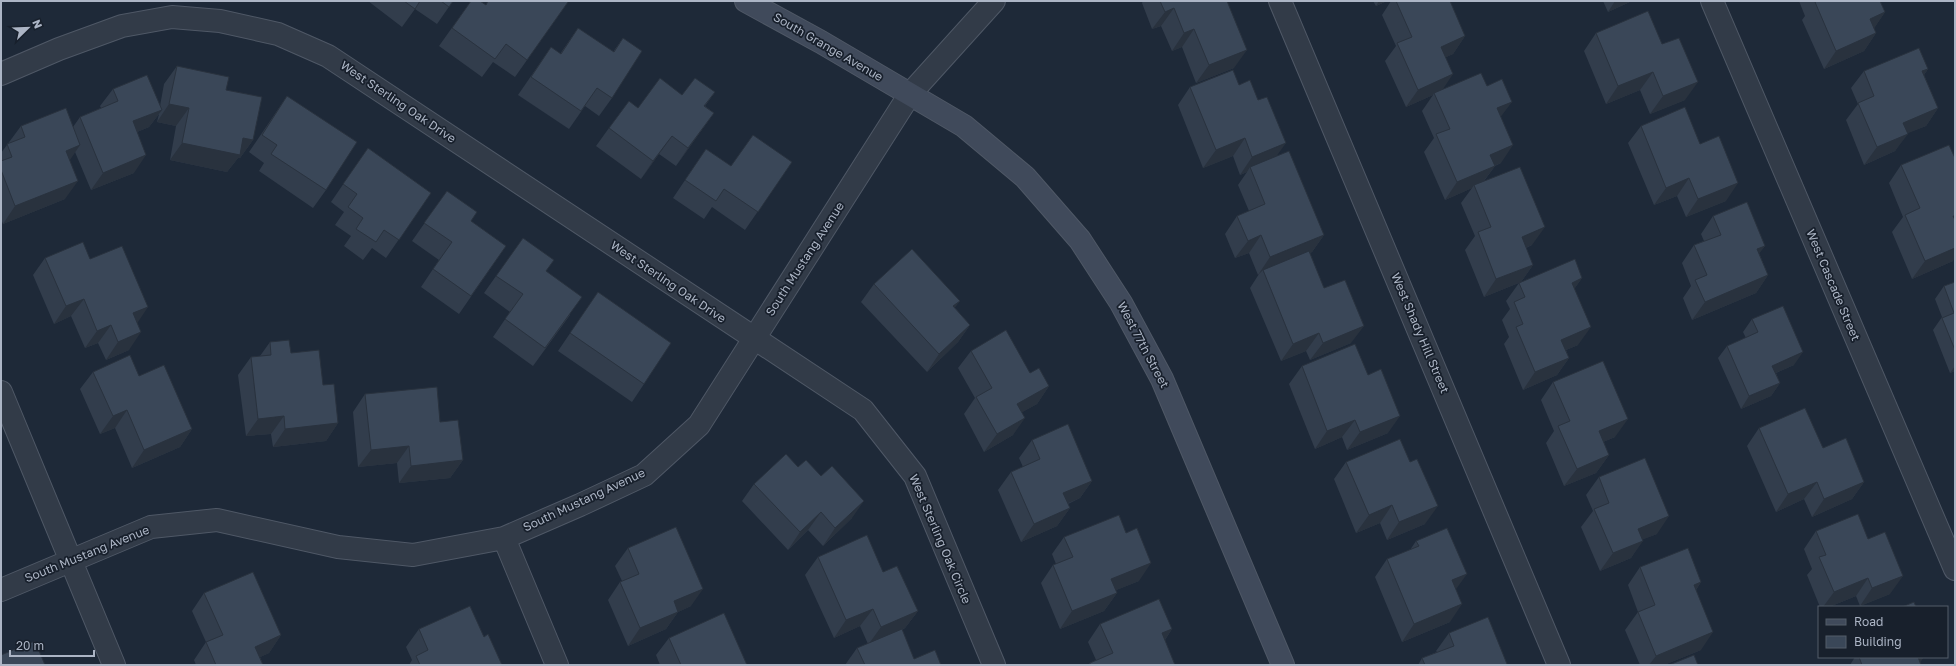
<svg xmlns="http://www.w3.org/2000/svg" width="1956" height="666" font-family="'Golos Text',sans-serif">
<rect width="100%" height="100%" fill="#1e2938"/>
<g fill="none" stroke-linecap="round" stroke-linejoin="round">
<defs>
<path id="street" d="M1280 1 1559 665
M1712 1 1955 569
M1 74 59 49 122 26 172 17 220 21 278 34 328 56 863 410 915 476 994 665
M1 392 114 665
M504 538 557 665
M1 590 151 527 217 520 338 547 413 555 504 538 580 505 644 475 699 425 910 94 994 1"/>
<path id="secondary" d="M746 1 821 42 964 126 1025 177 1080 240 1121 303 1162 379 1283 665"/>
</defs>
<use href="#street" stroke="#4f5866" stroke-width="24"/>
<use href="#secondary" stroke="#4f5866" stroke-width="24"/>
<use href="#street" stroke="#323b48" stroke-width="22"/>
<use href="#secondary" stroke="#404a5b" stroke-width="22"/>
</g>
<path fill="#323d4c" d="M368 1H453L437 24 415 9 402 27Z
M471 1 486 5 568 2 515 77 493 62 482 77 439 46Z
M1143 1H1227L1234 68 1196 83 1182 47 1172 51 1161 26 1152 29 1142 3Z
M1373 1H1387L1376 6Z
M1391 1H1450L1465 36 1453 54 1446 57 1442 90 1501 117V163L1495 166 1484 181 1532 245 1526 248 1533 265 1521 282 1484 297 1465 250 1475 236 1461 203 1472 188 1445 200 1424 152 1434 138 1422 111 1433 95 1406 107 1385 61 1396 46 1382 15Z
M1603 1H1632L1608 12Z
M1799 1H1880L1885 12 1874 28 1876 33 1864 51 1824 69 1802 20 1805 16Z
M578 28 613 52 623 38 612 98 599 116 585 106 569 129 518 95 551 47 560 54Z
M1596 33 1662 44 1685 100 1650 114 1640 90 1606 104 1584 51Z
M177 66 226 90 253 140 240 158H238L227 172 170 160 176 126 157 122 159 114 149 127 137 132 134 173 91 190 75 152 69 160 65 199 3 224 1 219V153L21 126 73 127 80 117 101 108 100 106 113 89 160 106 164 84Z
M1928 69 1924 75 1938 108 1926 126 1907 133 1895 151 1864 165 1846 120 1858 104 1851 88 1864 71Z
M1239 85 1277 156 1324 235 1312 252 1310 253 1324 288 1351 343 1310 360 1306 351 1281 361 1250 288 1259 274 1258 275 1249 253 1235 258 1225 234 1237 216 1249 211 1238 185 1247 172 1240 175 1233 156 1203 168 1178 105 1190 87Z
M715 92 705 106 714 113 676 166 659 154 641 179 596 146 609 128 638 108 682 95Z
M287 96 326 190 313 208 259 171 264 163 249 152Z
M1641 126 1700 144 1726 201 1686 217 1677 196 1654 205 1628 143Z
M368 148 431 193 386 258 372 248 363 260 344 246 351 236 335 225 344 212 331 202Z
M706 149 731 166 792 162 745 230 712 207 704 219 673 198Z
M1901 165 1953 261 1912 279 1892 232 1903 217 1889 183Z
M447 191 471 221 506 246 459 314 421 287 439 260 412 241Z
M1713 216 1765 246 1759 253 1768 275 1756 293 1692 320 1683 298 1691 286 1682 263 1694 245 1704 241 1701 234Z
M45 258 90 259 137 323 129 350 106 360 98 343 85 348 71 316 54 324 33 275Z
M546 271 570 315 533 366 493 337 510 312 484 293 496 276Z
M1582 278 1574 289 1578 345 1566 350 1569 358 1557 375 1523 390 1504 344 1509 337 1502 320 1510 309 1506 301 1519 283Z
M1955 282V371L1950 373 1933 330 1942 317 1935 299 1944 286Z
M874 284 955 308 970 325 958 342 927 372 861 302Z
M598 292 644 384 632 402 558 351Z
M1752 319 1794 365 1776 373 1780 383 1771 396 1741 409 1718 358 1727 346 1746 338 1743 332Z
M270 342 291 353 323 385 338 423 326 441 273 447 271 434 246 436 238 375 251 357 260 356Z
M971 351 1030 373 1049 386 1037 404 1022 412 1013 435 984 452 964 414 975 398 958 368Z
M1302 366 1388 433 1347 450 1342 437 1315 449 1289 384Z
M93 372 139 376 192 429 180 447 132 468 115 428 100 434 80 389Z
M1553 382 1615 437 1603 442 1609 455 1596 473 1564 486 1546 443 1554 431 1541 400Z
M365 394 440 422 463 460 450 478 399 483 397 463 358 467 353 412Z
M1759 428 1823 448 1864 482 1852 499 1812 517 1804 499 1776 512 1747 446Z
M1032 440 1092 481 1080 498 1068 504 1070 508 1057 526 1021 542 998 490 1011 472 1023 467 1019 458Z
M1346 462H1410L1425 524 1387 540 1380 523 1356 533 1334 479Z
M798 467 852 518 823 546 808 530 788 550 742 501 754 484Z
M1599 477 1657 534 1643 539 1631 558 1600 571 1581 527 1593 511 1586 495Z
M1816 531 1890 594 1860 606 1856 596 1829 607H1820L1807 575 1812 569 1804 549Z
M1064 537 1139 581 1116 590 1117 593 1104 611 1060 629 1041 583 1053 565 1056 564 1052 554Z
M1416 541 1456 589 1450 622 1402 642 1375 577 1387 559 1410 550Z
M628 548 691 606 678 612 666 629 628 646 608 600 620 582 622 581 615 566Z
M818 557 883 572 918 611 905 628 902 630 914 659 941 665H845L857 648 868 644 860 626 834 638 805 575Z
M1640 567 1701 582 1696 590 1701 650 1664 665H1640L1625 630 1638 612 1628 585Z
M204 593 281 635 269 653 260 657 263 665H196L194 660 206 642 192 611Z
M1100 624 1172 629 1165 640 1175 665H1088L1090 663 1096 660 1088 642Z
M419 629 484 637 502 665H409L412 660 406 647Z
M1449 633 1507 664V665H1418L1422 658 1437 652 1436 651Z
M669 638 747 665H660L656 655Z
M1855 657H1924L1920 662 1921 665H1850Z"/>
<path fill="#29323e" d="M1379 1H1387L1376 6Z
M1615 1H1632L1608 12Z
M1174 8 1161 26 1152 29 1165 12Z
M1885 12 1873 30 1870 19Z
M1194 29 1182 47 1172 51 1184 33Z
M1876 33 1864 51 1824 69 1836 51Z
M1465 36 1453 54 1429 65 1441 47Z
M1247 50 1234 68 1196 83 1209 65Z
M1928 69 1916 86 1922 71Z
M1653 72 1640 90 1606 104 1618 86Z
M1453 74 1441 92 1434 93 1433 95 1406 107 1418 90Z
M1698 82 1685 100 1650 114 1663 96Z
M1512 102 1499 119 1497 108Z
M169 104 189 108 176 126 157 122Z
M1938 108 1926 126 1891 140 1903 123Z
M162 110 149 127 120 139 133 121Z
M714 113 701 131 676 166 688 148Z
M1908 134 1895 151 1864 165 1877 147Z
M672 136 659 154 641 179 653 161Z
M243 138 253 140 240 158H238L227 172 170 160 182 143Z
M1245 138 1233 156 1203 168 1216 150Z
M1286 143 1273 161 1250 167 1247 172 1240 175 1252 157Z
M80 145 68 163 66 151Z
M1513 145 1501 163 1478 173 1490 155Z
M146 155 134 173 91 190 103 173Z
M1495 166 1482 183 1474 185 1472 188 1445 200 1457 182Z
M1689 178 1677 196 1654 205 1666 188Z
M78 181 65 199 3 224 15 206Z
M1738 183 1726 201 1686 217 1698 199Z
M1545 227 1532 245 1509 254 1522 237Z
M1261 235 1249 253 1235 258 1248 241Z
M1324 235 1312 252 1264 273 1263 270 1258 275 1270 257Z
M1765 246 1752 263 1757 249Z
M1955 248V258L1953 261 1912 279 1925 261Z
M1533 265 1521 282 1484 297 1496 279Z
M1768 275 1756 293 1692 320 1705 302Z
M1582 278 1570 295 1572 283Z
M84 299 71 316 54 324 66 306Z
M960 301 947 318 953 306Z
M148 307 136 325 133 313Z
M111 325 98 343 85 348 97 331Z
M970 325 958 342 927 372 939 354Z
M1364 326 1351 343 1310 360 1323 343Z
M1591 327 1578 345 1549 357 1561 340Z
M141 332 129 350 106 360 118 342Z
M1319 333 1306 351 1281 361 1293 344Z
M1803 352 1794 365 1764 378 1772 366Z
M1569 358 1557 375 1523 390 1535 372Z
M1955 366V371L1950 373Z
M1780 383 1771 396 1741 409 1749 396Z
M1049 386 1037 404 1005 422 1017 404Z
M127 410 115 428 100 434 113 416Z
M284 416 271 434 246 436 258 419Z
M1400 416 1388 433 1347 450 1360 432Z
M1025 418 1013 435 984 452 997 434Z
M1628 419 1615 437 1586 449 1599 431Z
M1355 420 1342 437 1315 449 1327 431Z
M338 423 326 441 273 447 285 429Z
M192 429 180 447 132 468 144 450Z
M409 446 397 463 358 467 371 450Z
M1609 455 1596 473 1564 486 1577 469Z
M463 460 450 478 399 483 411 466Z
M1092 481 1080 498 1050 511 1063 493Z
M1817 482 1804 499 1776 512 1788 494Z
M1864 482 1852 499 1812 517 1824 499Z
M864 501 852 518 823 546 835 528Z
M1392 505 1380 523 1356 533 1369 515Z
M1438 506 1425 524 1387 540 1399 522Z
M1070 508 1057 526 1021 542 1034 524Z
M821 512 808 530 788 550 800 532Z
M1669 516 1657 534 1626 546 1638 529Z
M1643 541 1631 558 1600 571 1613 553Z
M1151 563 1139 581 1099 597 1111 579Z
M1467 574 1454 592 1452 580Z
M1903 576 1890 594 1860 606 1872 588Z
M1868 578 1856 596 1829 607H1823L1834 592Z
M1701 582 1689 600 1694 585Z
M703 589 691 606 672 615 678 612 666 629 628 646 640 628 674 601Z
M1117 593 1104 611 1060 629 1072 611Z
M1462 604 1450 622 1402 642 1414 624Z
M873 609 860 626 834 638 846 620Z
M918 611 905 628 868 645 881 627Z
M1172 629 1160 647 1162 633Z
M1713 632 1701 650 1664 665H1649L1656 656Z
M281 635 269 653 243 665 255 647Z
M1912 657H1924L1920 662Z"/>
<path fill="#3a4758" stroke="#29323e" d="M404 1H420L415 9Z
M441 1H453L449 7Z
M471 1H480L486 5 488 1H567L568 2 527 60 506 44 495 59 452 28Z
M1160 1H1227L1247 50 1209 65 1194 29 1184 33 1174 8 1165 12Z
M1396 1H1450L1465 36 1441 47 1453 74 1418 90 1397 43 1412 37Z
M1817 1H1880L1885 12 1870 19 1876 33 1836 51 1815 2Z
M1648 11 1662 44 1679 38 1698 82 1663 96 1653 72 1618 86 1596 33Z
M578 28 614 52 623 38 642 51 612 98 597 88 581 111 531 77 551 47 561 54Z
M1919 48 1928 69 1922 71 1938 108 1903 123 1908 134 1877 147 1858 103 1874 96 1864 71Z
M177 66 229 77 226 90 262 97 253 140 243 138 240 155 182 143 189 108 169 104Z
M1233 70 1239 85 1250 80 1258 100 1267 97 1286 143 1252 157 1245 138 1216 150 1190 87Z
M1481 73 1487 86 1502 79 1512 102 1497 108 1513 145 1490 155 1495 166 1457 182 1436 134 1450 129 1434 93Z
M147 75 162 110 133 121 146 155 103 173 80 117 118 101 113 89Z
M660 78 682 95 695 78 715 92 704 106 714 113 688 148 672 136 653 161 609 128 629 101 638 108Z
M287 96 357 142 326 190 271 154 277 145 262 135Z
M1685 107 1700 144 1719 136 1738 183 1698 199 1689 178 1666 188 1641 126Z
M66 108 80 145 66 151 78 181 15 206 1 170V161L12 157 7 144 25 137 21 126Z
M753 135 792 162 758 212 724 189 716 201 685 180 706 149 731 166Z
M1949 145 1955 158V216H1953L1955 220V248L1925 261 1905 215 1920 208 1901 165Z
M368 148 431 193 399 240 384 230 376 242 356 229 363 218 348 207 357 194 343 184Z
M1289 151 1324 235 1270 257 1261 235 1248 241 1237 216 1265 204 1250 167Z
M1520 167 1545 227 1522 237 1533 265 1496 279 1478 232 1491 227 1474 185Z
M447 191 477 212 471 221 506 246 471 296 433 269 452 242 424 223Z
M1747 202 1765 246 1757 249 1768 275 1705 302 1695 280 1707 275 1694 245 1721 235 1713 216Z
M523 238 554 260 546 271 582 297 545 348 505 319 523 294 496 276Z
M83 242 90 259 122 246 148 307 133 313 141 332 118 342 111 325 97 331 84 299 66 306 45 258Z
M912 249 960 301 953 306 970 325 939 354 874 284Z
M1309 251 1324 288 1345 280 1364 326 1323 343 1319 333 1293 344 1263 270Z
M1575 259 1582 278 1572 283 1591 327 1561 340 1569 358 1535 372 1516 327 1523 324 1514 302 1525 297 1519 283Z
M1955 282V350L1942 318 1954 313 1944 286Z
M598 292 671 343 644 384 570 333Z
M1783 306 1803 352 1772 366 1780 383 1749 396 1727 346 1758 332 1752 319Z
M1006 330 1030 373 1039 368 1049 386 1017 404 1025 418 997 434 976 397 992 388 971 351Z
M289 340 291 353 319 350 323 385 334 384 338 423 285 429 284 416 258 419 251 357 271 355 270 342Z
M1355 344 1368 375 1381 369 1400 416 1360 432 1355 420 1327 431 1302 366Z
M130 355 139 376 164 365 192 429 144 450 127 410 113 416 93 372Z
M1603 361 1628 419 1599 431 1609 455 1577 469 1558 426 1570 421 1553 382Z
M437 387 440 422 458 420 463 460 411 466 409 446 371 450 365 394Z
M1805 408 1823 448 1846 438 1864 482 1824 499 1817 482 1788 494 1759 428Z
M1068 424 1092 481 1063 493 1070 508 1034 524 1011 472 1040 459 1032 440Z
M1400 439 1410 462 1417 459 1438 506 1399 522 1392 505 1369 515 1346 462Z
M786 454 798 467 806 460 821 476 832 466 864 501 835 528 821 512 800 532 754 484Z
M1645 458 1669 516 1638 529 1643 541 1613 553 1594 509 1609 503 1599 477Z
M1858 514 1868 539 1885 532 1903 576 1872 588 1868 578 1834 592 1819 557 1826 555 1816 531Z
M1119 515 1126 533 1137 528 1151 563 1111 579 1117 593 1072 611 1053 565 1073 557 1064 537Z
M676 527 703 589 674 601 678 612 640 628 620 582 639 574 628 548Z
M1447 528 1467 574 1452 580 1462 604 1414 624 1387 559 1419 546 1416 541Z
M867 535 883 572 897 566 918 611 881 627 873 609 846 620 818 557Z
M1688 548 1701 582 1694 585 1713 632 1656 656 1638 612 1655 605 1640 567Z
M253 572 281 635 255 647 263 665H216L206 642 223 635 204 593Z
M1159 599 1172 629 1162 633 1175 665H1090V663L1113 653 1100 624Z
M1914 602 1916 607H1902Z
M470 606 484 637 488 634 502 665H420L416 656 428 650 419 629Z
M724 613 747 665H681L669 638Z
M1488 617 1507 664 1506 665H1425L1422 658 1454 646 1449 633Z
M902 629 914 659 935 650 941 665H865L857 648Z
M35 641 45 665H1V655Z
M1694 655 1698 665H1669Z
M1859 657H1918L1921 665H1862Z"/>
<g text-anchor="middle" stroke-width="3.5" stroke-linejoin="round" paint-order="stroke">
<g font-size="12" fill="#acb5c5" stroke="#18202c">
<text transform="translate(828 47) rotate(30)" y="4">South Grange Avenue</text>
<text transform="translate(398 102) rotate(34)" y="4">West Sterling Oak Drive</text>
<text transform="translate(805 259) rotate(-57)" y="4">South Mustang Avenue</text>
<text transform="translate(668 282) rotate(34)" y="4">West Sterling Oak Drive</text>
<text transform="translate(1833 285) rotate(67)" y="4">West Cascade Street</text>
<text transform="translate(1420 333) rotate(67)" y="4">West Shady Hill Street</text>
<text transform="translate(1143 345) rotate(62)" y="4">West 77th Street</text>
<text transform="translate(584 500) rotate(-25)" y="4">South Mustang Avenue</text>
<text transform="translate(940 539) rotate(67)" y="4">West Sterling Oak Circle</text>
<text transform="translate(87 554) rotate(-22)" y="4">South Mustang Avenue</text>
</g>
</g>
<rect width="1956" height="666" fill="none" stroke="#acb5c5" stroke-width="4"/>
<rect x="1818" y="606" width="130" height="52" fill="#18202c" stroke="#535c69"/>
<rect x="1826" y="619" width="20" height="6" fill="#404a5b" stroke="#535c69"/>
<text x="1854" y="626" font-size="12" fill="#acb5c5">Road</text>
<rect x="1826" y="636" width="20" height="12" fill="#3a4758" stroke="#535c69"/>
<text x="1854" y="646" font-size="12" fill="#acb5c5">Building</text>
<g transform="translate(28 28) rotate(67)" stroke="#18202c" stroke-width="3" paint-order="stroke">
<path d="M0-3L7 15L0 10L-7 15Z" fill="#acb5c5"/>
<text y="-6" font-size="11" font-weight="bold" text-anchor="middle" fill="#acb5c5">N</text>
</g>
<path d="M10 650v6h84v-6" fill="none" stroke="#acb5c5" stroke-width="2"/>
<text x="16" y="650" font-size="12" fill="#acb5c5" stroke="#18202c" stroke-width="3" paint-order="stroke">20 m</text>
</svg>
